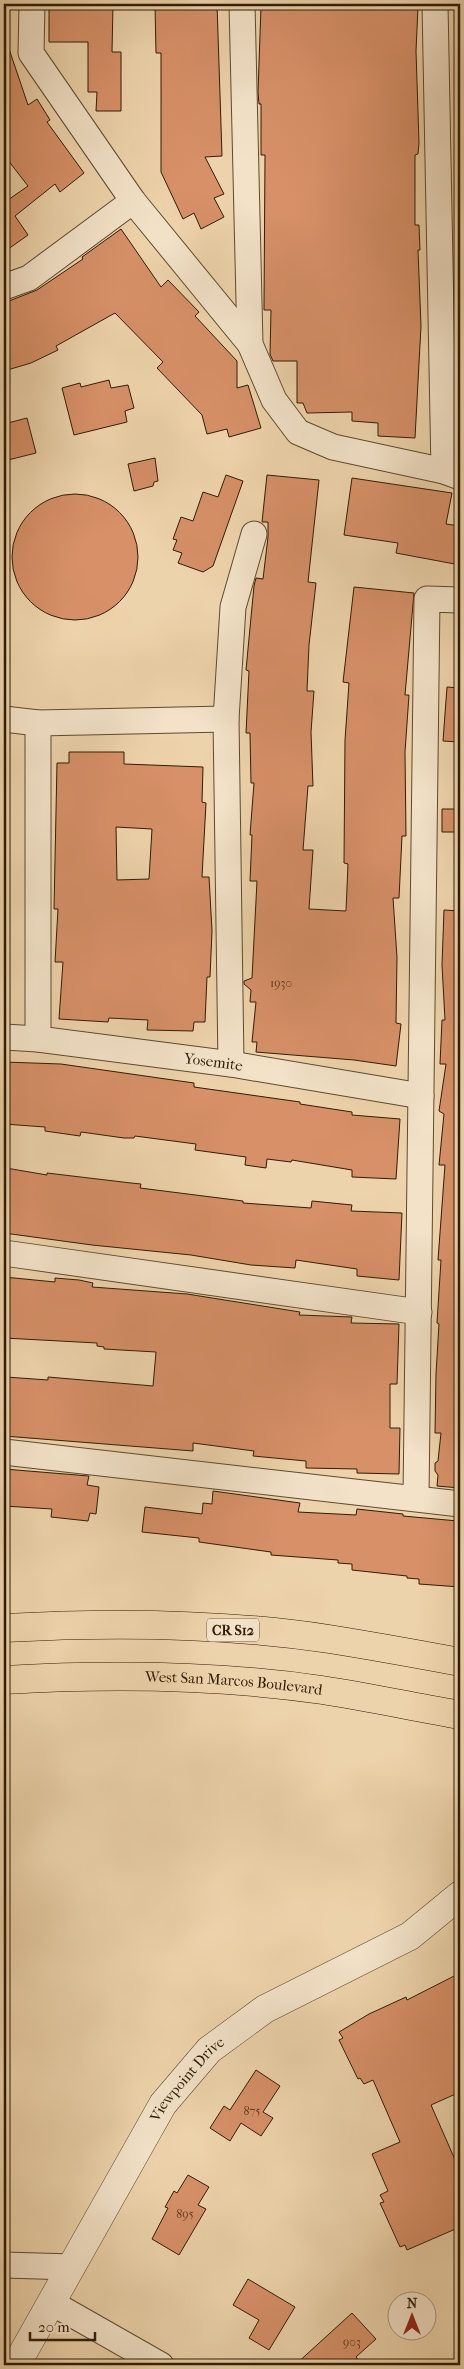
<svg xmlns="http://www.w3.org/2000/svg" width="464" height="2369" font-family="'IM FELL French Canon',serif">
<rect width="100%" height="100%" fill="#edd3ab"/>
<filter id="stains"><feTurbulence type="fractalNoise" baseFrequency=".004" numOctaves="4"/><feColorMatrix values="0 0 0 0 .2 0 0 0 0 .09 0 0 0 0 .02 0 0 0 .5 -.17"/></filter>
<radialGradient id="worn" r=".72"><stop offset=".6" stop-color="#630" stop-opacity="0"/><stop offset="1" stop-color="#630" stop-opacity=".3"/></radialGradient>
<path fill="#d79068" stroke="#2f1c04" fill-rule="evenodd" d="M49 4H113L112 52H121V111H96L97 92H88V42H49Z
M217 4 222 156 205 157 224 194 214 198 224 217 201 229 194 213 183 219 161 172V53H156L155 5Z
M323 5 418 7 416 51 419 143 418 154 415 155V225H419L420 250H418L421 326 415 438 378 436V423L352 421V412L307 413 303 403H297V361H273L270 354 271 310H264L265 155H261V104H259L258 92 261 7Z
M4 43H7L28 105 37 99 50 120 47 122 84 173 60 192 55 184 15 216 28 235 4 252V200L5 202 28 186 4 155Z
M121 229 161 287 168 280 199 312 195 316 237 361V388L248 385 261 428 229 437 227 429 207 434 202 415 157 368 163 362 115 313 56 346 58 350 31 363 4 371V303L37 290 83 259 82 257Z
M109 380 111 388 128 385 134 408 125 411 127 422 74 435 62 388 80 383 81 387Z
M27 418 36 453 4 461V424Z
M155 458 158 481 154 482 153 486 134 491 128 464Z
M226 475 243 481 213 566 203 572 178 563 182 553 173 550 177 540 173 539 181 517 193 521 203 492 218 497Z
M267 475 319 480 308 582 316 583 309 645 307 691H314L311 732 313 786H308L303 850H313L309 909 346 911 348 864 344 863 345 740 349 683 343 682 354 587 414 593 405 695H409L405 752 406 836H402L399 898H393L397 957 396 1023 401 1024 396 1066 354 1060 256 1052 257 1042H252L256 1002H250L251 990 244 984V981L252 978 257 881H250L252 835H250L254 783H251L250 733H246L249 671 246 670 254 586 256 578 263 579 268 537V522H262Z
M352 478 452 493 446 524 460 526V565L396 553 398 543 344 535Z
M12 557a63 63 0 1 1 126 0a63 63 0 1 1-126 0Z
M447 687 460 688V742L443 741Z
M69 752H124V764L203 767 202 802 206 803 202 877H209L212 931 210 977H207L205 1022H194L193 1031 147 1030 148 1020 109 1018 108 1022 59 1019 63 962H55L58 909H54L57 763H69ZM116 827 152 829 149 879 117 880Z
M442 809H460V832H442Z
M444 910 460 911V1488L437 1486 438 1475 435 1471V1463L438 1461 441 1433H435L436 1374 439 1324 437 1323 441 1260H438L445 1165H439L444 1114 439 1111 446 1064H440L442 1020H445L442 965Z
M4 1062 61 1064 194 1083V1087L300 1102V1104L352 1112V1115L400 1119 396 1179 352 1177V1170L292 1160 291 1162 267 1159 266 1168 245 1165 246 1157 195 1150 196 1144 135 1136 134 1138H124L81 1132 80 1136 45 1131V1127L4 1124Z
M6 1168 47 1175V1173L131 1183 141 1184 140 1188 243 1201V1203L311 1208 312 1201 352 1205 351 1211 402 1213 399 1280 357 1276V1269L296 1260 295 1268 251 1265 191 1255 92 1245 4 1233Z
M4 1277 55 1282V1278L79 1280 93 1283 92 1287 187 1294 300 1312 299 1315 352 1317 351 1323 399 1324 397 1384H390V1428H400L399 1474 357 1473V1469L306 1468V1461L253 1456 254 1451 193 1443V1451L4 1436 6 1377 48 1380V1377L153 1386 156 1352 104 1349V1347L97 1346V1343L4 1338Z
M4 1469 89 1476 87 1485 99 1487 96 1514 90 1513 88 1521 51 1517 52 1509 4 1506Z
M213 1491 300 1503 298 1512 356 1515 357 1509 403 1514V1516L458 1521 457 1524H460V1587L419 1584V1579L407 1578V1576L352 1570V1564L338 1563V1560L271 1555V1552L199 1542V1538L142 1532 145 1507 202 1514 203 1503 212 1504Z
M460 1973V2092L431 2105 456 2162 460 2160V2227L407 2250 405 2245 400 2247 380 2203 384 2202 380 2195 388 2191 372 2154 400 2142 373 2080 364 2084 360 2078 358 2079 339 2040 343 2038 339 2032 369 2014 406 1997 407 2000Z
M256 2070 280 2086 263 2112 273 2118 261 2136 241 2123 230 2141 210 2128 224 2106 230 2110Z
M188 2175 209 2187 198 2205 206 2209 179 2255 152 2239 168 2208 165 2207 174 2191 177 2193Z
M248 2279 295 2307 269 2350 249 2338 259 2320 233 2305Z
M352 2313 376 2339 356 2357 363 2365H295Z"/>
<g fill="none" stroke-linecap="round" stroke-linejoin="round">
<defs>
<g id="minor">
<path d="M32 4 31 53 133 201 250 344"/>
<path d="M242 4 250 344 274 400 298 432 333 447 444 471 460 477"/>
<path d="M435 4 444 471"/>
<path d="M4 287 29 278 133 201"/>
<path d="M4 719 38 723 226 719"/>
<path d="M38 723V1039"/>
<path id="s1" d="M4 1037 38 1039 231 1064 421 1096"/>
<path d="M231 1064 226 719 233 607 254 534"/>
<path d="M4 1253 419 1312"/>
<path d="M4 1452 460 1504"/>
<path d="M416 1498 427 599 460 600"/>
<path d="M4 2265 72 2267"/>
<path d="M52 2303 161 2365"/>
</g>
<g id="tertiary">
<path id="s2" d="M16 2365 163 2104 209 2050 265 2009 410 1936 460 1895"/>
</g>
<g id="primary">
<path d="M4 1628C111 1622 223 1623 329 1639 373 1646 417 1654 460 1662"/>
<path id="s3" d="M4 1680C108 1674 219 1675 322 1690 368 1697 414 1707 460 1715"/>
</g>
</defs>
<use href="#minor" stroke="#5e4a2e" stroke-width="27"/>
<use href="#tertiary" stroke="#5e4a2e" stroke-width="29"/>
<use href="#primary" stroke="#2f1c04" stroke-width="29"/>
<use href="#minor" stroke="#f3e2c8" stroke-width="25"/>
<use href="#tertiary" stroke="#f3e2c8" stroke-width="28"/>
<use href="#primary" stroke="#edd3ab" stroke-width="28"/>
</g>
<g text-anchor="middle" stroke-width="5" stroke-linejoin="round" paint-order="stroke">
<g font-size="12" fill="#59391d">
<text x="281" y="987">1930</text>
<text x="252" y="2115">875</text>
<text x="185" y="2218">895</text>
<text x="352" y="2346">903</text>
</g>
<rect fill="#f3e2c8" stroke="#6a573f" stroke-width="1" x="207" y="1618.5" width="52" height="23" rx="4"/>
<g font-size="14" font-weight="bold" fill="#2f1c04">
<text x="233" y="1635">CR S12</text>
</g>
<g font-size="15" fill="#2f1c04" stroke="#f3e2c8">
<text dy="5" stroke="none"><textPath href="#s1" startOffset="211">Yosemite</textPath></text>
<text dy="5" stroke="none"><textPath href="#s3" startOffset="230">West San Marcos Boulevard</textPath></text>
<text dy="5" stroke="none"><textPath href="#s2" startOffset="334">Viewpoint Drive</textPath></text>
</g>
</g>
<rect width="464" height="2369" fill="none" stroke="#edd3ab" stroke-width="20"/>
<rect x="5" y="5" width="454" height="2359" fill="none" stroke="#2f1c04" stroke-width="2.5"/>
<rect x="10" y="10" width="444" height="2349" fill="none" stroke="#2f1c04"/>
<g transform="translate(412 2316)"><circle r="24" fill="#f3e2c8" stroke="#a5937a"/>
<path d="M0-4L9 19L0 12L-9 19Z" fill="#8f2418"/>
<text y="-8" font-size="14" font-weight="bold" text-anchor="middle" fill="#2f1c04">N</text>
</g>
<path d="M30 2332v8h65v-8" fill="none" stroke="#2f1c04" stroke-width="2.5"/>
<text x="38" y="2332" font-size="15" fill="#2f1c04" stroke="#f3e2c8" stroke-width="4" paint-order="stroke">20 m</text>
<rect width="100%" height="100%" filter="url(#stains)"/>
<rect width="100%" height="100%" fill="url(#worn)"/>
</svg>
